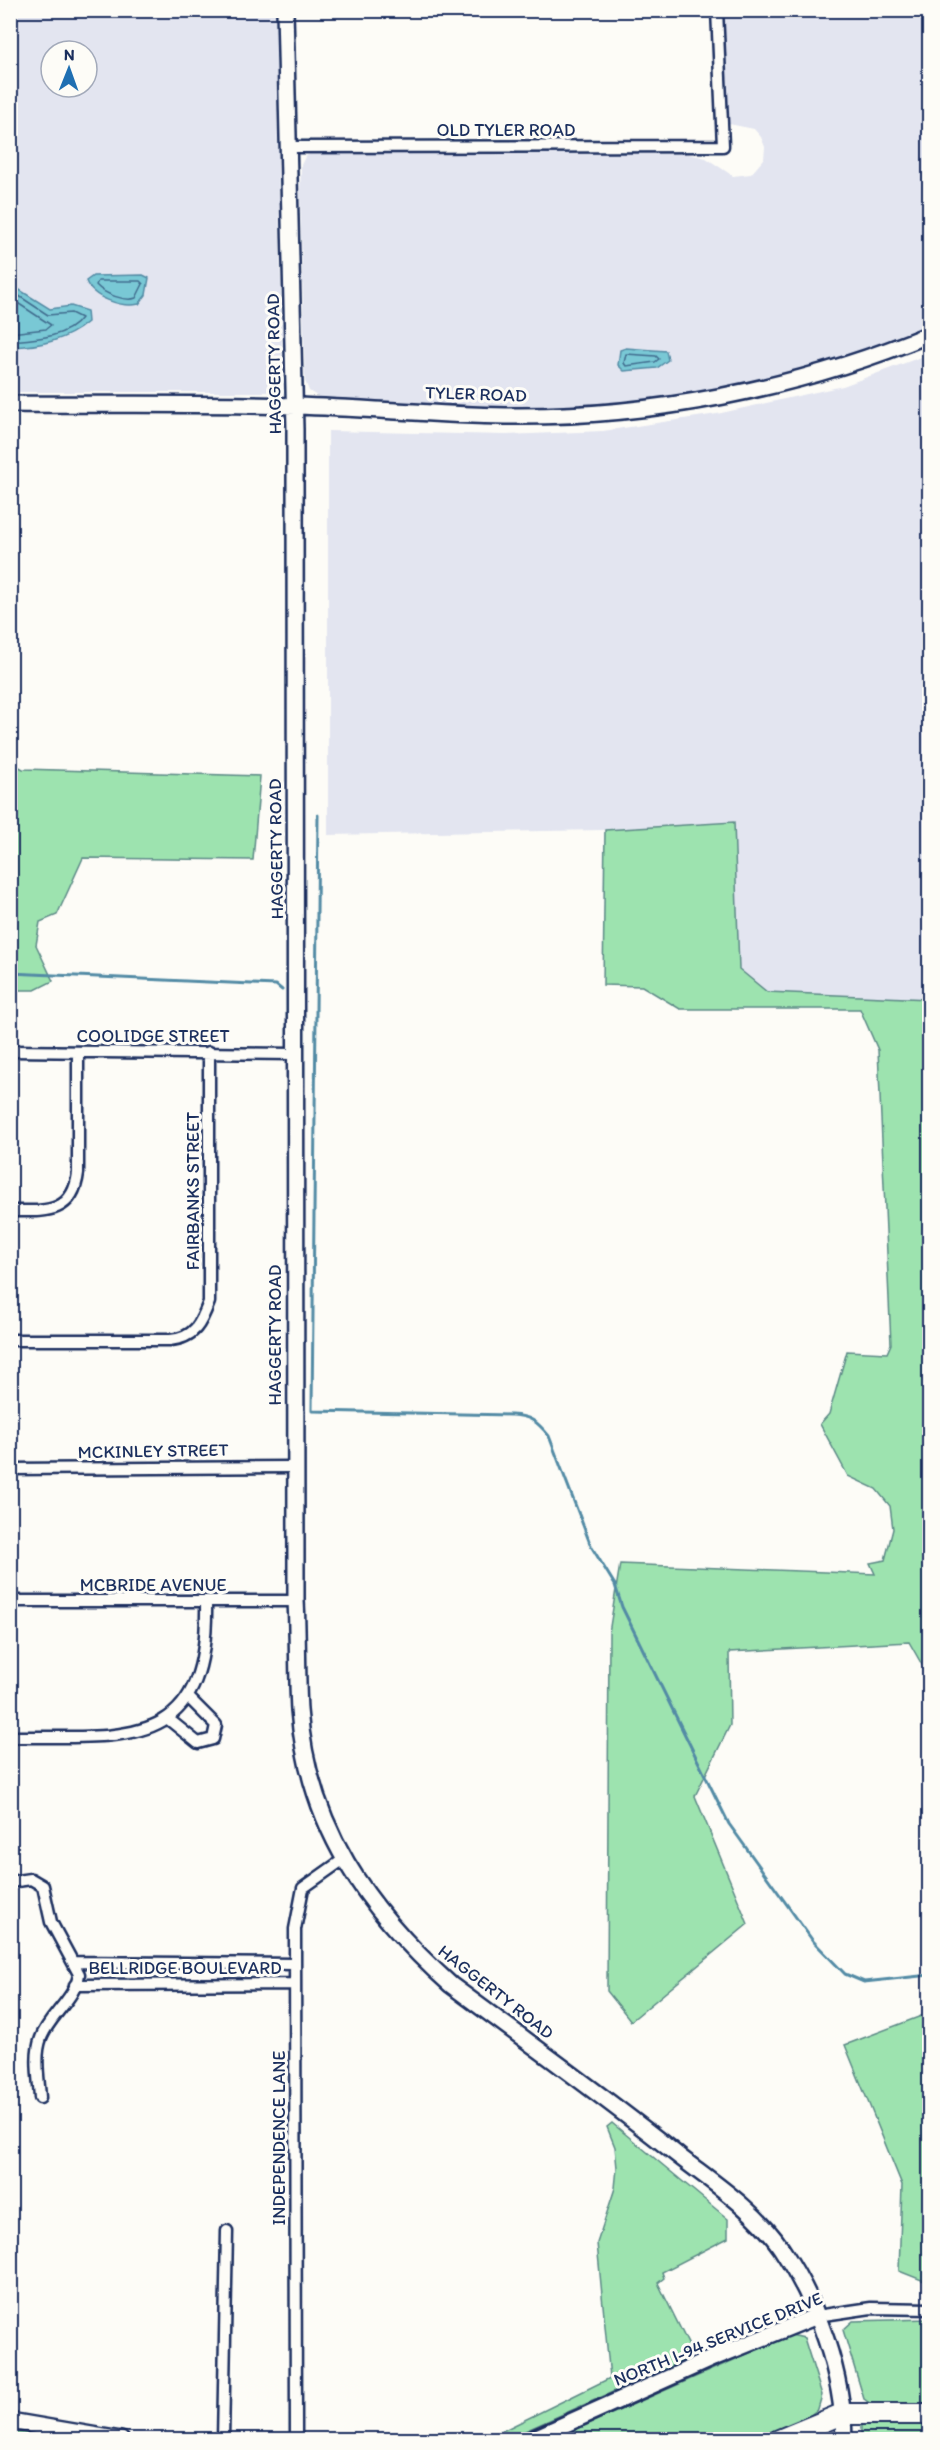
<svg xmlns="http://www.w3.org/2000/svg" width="940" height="2450" font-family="Itim,sans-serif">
<rect width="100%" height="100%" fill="#fdfcf7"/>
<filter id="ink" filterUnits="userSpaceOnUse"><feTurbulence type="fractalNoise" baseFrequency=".0167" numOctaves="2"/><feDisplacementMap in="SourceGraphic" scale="12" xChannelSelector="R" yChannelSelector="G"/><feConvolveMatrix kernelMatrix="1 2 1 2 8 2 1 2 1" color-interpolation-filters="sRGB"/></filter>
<g filter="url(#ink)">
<path fill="#e3e5f0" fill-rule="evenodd" d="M11 11H275L283 381 275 392H11ZM51 51H87V87H51Z
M723 11H929V329L827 365 727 389 648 402 561 408 481 406 320 398 309 391 305 381 300 194 301 165 305 157 313 152 385 151 684 153 706 158 733 176 751 174 764 159 765 147 761 137 754 129 729 124 726 120Z
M929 354V1052L878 1050 860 1009H680L642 986 603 985 604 830 328 835V431L506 435 603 431 717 414 843 386Z"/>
<path fill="#9de3af" stroke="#5c8986" stroke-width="1.5" d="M10 762 23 769 260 776 253 860 83 858 57 915 40 922 36 945 53 981 35 990H11Z
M734 822 739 969 767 992 929 999V1677L909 1642 729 1652 730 1725 695 1796 748 1924 631 2021 607 1991 609 1633 620 1564 875 1574 870 1563 885 1560 893 1529 890 1506 876 1489 848 1476 820 1424 829 1414 847 1351 887 1353 891 1344 878 1050 860 1009H680L642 986 603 985 605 830Z
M929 2013H930L929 2283 899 2271 902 2185 845 2045Z
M612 2123 728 2219V2238L662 2272 664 2278 658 2283 694 2356 507 2439H486L610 2378 597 2243 615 2188 617 2168 615 2147 607 2127Z
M929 2319V2404L874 2406 864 2399 843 2330 853 2321Z
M791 2335 804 2338 822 2395 818 2409 803 2421 750 2439 552 2440Z
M929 2420V2436L915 2439 861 2440V2423Z
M10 2427 75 2439H11Z"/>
<path fill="#79c8d5" stroke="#538ba5" stroke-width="1.5" d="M143 275 149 278 146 295 139 304C122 308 92 298 86 281L93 276Z
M10 284 50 309 71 306 87 311 88 322C66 341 39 346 11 347Z
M626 348 666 351 668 360 657 368 624 371 618 365 620 350Z"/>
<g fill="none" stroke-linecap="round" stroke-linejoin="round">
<path stroke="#416c8e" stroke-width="1.5" d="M98 281H140L143 284 136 298C125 302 104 294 96 285Z
M10 290 48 315 71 313 81 318C67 338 33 339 10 341
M10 298 51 325 46 329 10 333
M626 354 656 356 659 359 655 362 626 366 624 363Z"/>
<path stroke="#538ba5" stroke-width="3" d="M318 815 312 1411 511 1415C530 1416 537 1421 549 1436L591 1546 615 1585 622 1607 729 1824 813 1941 845 1974 864 1982 930 1975
M10 973 276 985 282 990"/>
<defs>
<path id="street" d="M289 147 723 146 717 10
M10 1051 295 1054
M10 1211C44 1211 73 1215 78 1173V1052
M10 1340H170C195 1338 201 1323 209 1302V1052
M10 1469 295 1467
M10 1601H296
M167 1718 198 1743 213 1739 216 1725 188 1697
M10 1737C126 1736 209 1753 206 1602
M10 1882 31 1879 43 1886 51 1922 79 1974C76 1998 49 2016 41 2038 34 2056 39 2080 40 2098
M74 1962 295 1964
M75 1985 295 1984
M817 2316 871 2308 930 2309
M223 2440 227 2231
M296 2440 295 1929 303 1888 344 1859"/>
<path id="secondary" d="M285 10 295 429 296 1601C298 1637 297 1674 299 1710 308 1826 367 1910 451 1985 528 2042 605 2097 680 2157 715 2184 756 2211 781 2248 818 2303 843 2373 844 2440
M10 404C105 405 201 403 296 406 366 408 436 415 506 416 649 418 797 389 930 334
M10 2421 121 2440
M530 2440 713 2358 817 2316"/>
<path id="highway" d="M779 2440 842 2414H930"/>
</defs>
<use href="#street" stroke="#1b2f5e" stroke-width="15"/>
<use href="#secondary" stroke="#1b2f5e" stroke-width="20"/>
<use href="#highway" stroke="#1b2f5e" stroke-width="24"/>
<use href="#street" stroke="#fdfcf7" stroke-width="10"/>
<use href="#secondary" stroke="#fdfcf7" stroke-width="15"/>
<use href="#highway" stroke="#fdfcf7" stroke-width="20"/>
</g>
</g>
<g text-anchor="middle" stroke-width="6" stroke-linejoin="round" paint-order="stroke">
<g font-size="18" fill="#1b2f5e" stroke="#fdfcf7">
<text x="506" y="136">OLD TYLER ROAD</text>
<text transform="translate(274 364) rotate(-91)" y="6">HAGGERTY ROAD</text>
<text transform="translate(476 394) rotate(2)" y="6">TYLER ROAD</text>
<text transform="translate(276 849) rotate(-91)" y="6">HAGGERTY ROAD</text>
<text x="153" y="1042">COOLIDGE STREET</text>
<text transform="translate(193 1191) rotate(-90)" y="6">FAIRBANKS STREET</text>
<text transform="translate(275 1335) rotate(-90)" y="6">HAGGERTY ROAD</text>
<text transform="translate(153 1451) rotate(-1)" y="6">MCKINLEY STREET</text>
<text x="153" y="1591">MCBRIDE AVENUE</text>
<text x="185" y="1974">BELLRIDGE BOULEVARD</text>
<text transform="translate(496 1992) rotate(38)" y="6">HAGGERTY ROAD</text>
<text transform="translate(279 2138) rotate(-90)" y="6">INDEPENDENCE LANE</text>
<text transform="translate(718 2339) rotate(-22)" y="6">NORTH I-94 SERVICE DRIVE</text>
</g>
</g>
<rect width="940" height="2450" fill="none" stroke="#fdfcf7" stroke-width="36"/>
<rect x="18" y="18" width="904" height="2414" fill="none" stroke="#1b2f5e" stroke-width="2" filter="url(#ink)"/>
<g transform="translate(69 69) rotate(1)"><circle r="28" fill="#fdfcf7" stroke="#a3aaba" stroke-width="1.5"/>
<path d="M0-4.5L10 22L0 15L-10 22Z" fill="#1f6fb2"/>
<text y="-9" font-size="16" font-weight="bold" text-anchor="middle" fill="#1b2f5e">N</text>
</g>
</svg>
